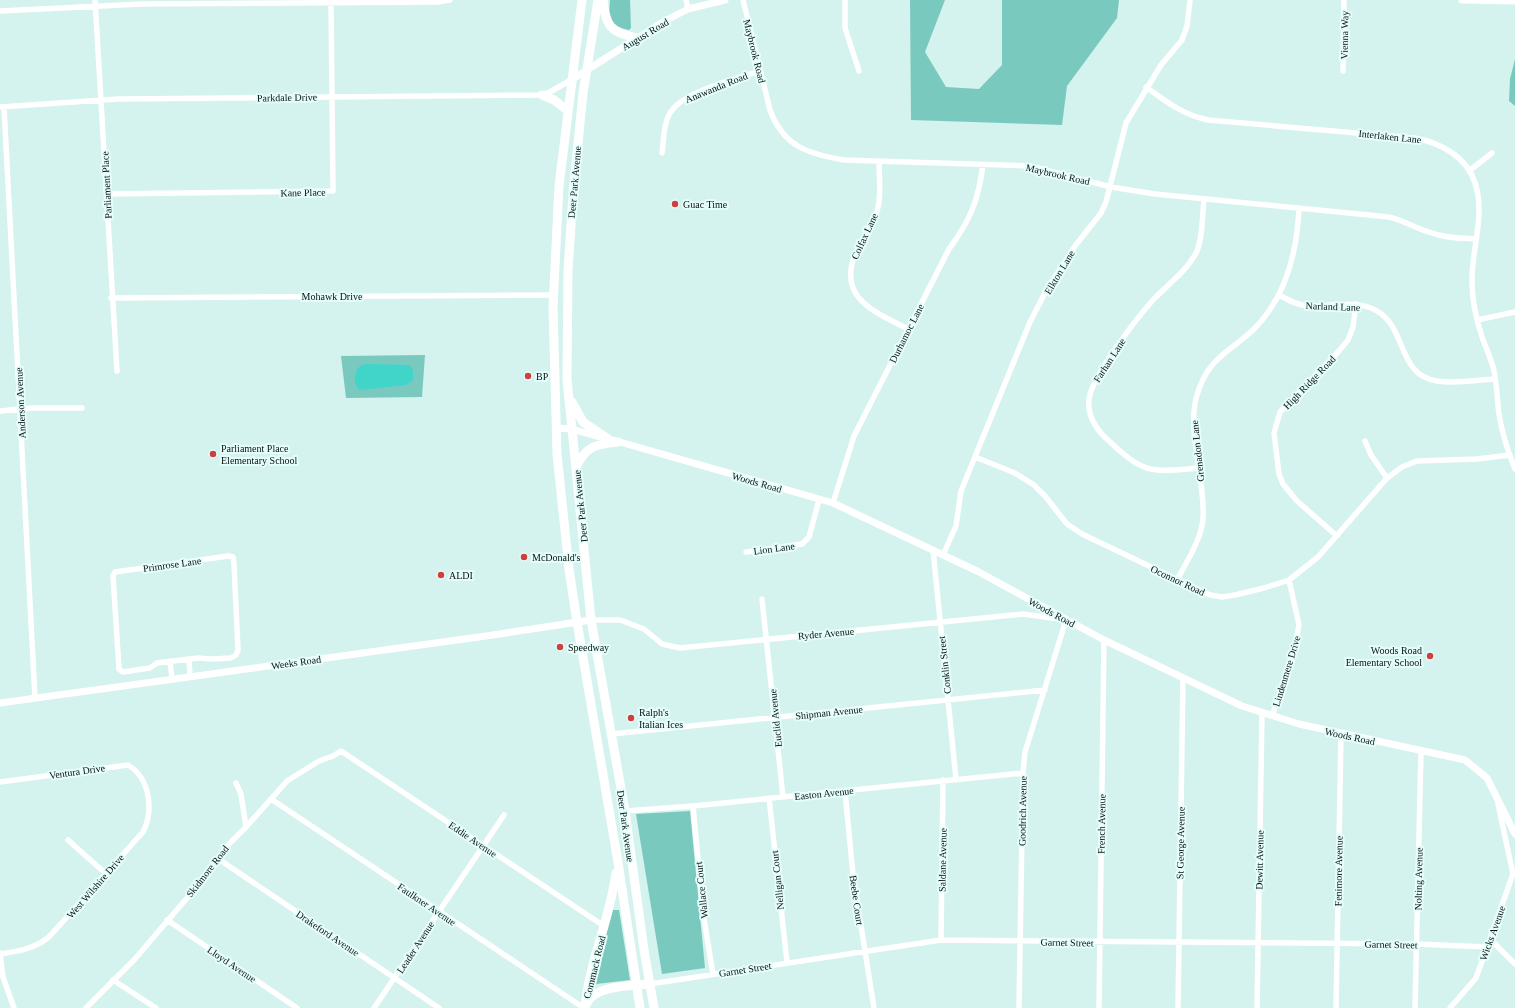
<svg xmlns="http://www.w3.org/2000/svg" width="1515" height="1008" font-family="'Times New Roman',serif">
<rect width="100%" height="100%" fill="#d4f2ee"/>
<path fill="#7ac9bf" d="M610 0H630L631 28 629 30 615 27 609 15Z
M910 0H945L925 52 946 87 979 89 1002 65V0H1119L1117 18 1067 86 1062 125 911 120Z
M1515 59V106L1509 101 1510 79Z
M425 355 422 397 346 398 341 356Z
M690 811 705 968 662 974 636 814Z
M613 910H619L630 980 596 984 594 979Z"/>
<path fill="#40d5c8" d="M365 364 409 365 413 370V380L406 385 360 390C352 384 354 373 360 366Z"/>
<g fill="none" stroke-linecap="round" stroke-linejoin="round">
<path stroke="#fff" stroke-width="5.5" d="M95 0 117 371
M686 0 688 9
M743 0 770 110C783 146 808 154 844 160L1030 166 1111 187 1155 194 1389 217C1403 220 1415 228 1429 232 1444 238 1460 238 1475 239
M845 0V28L859 71
M0 11 142 4 437 2 450 0
M1343 71 1344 0
M1146 87C1167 102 1183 115 1208 120L1415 138C1441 143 1467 157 1475 183 1486 215 1471 250 1472 283 1472 302 1477 322 1483 340 1487 350 1492 361 1494 371 1497 385 1497 400 1499 414 1502 433 1508 452 1515 469
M0 107 118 99 538 95 548 93 571 80
M4 107 35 698
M662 153C664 139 663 120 673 109 687 91 738 78 760 71
M879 162C879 178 882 198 876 214 870 227 862 239 856 252 836 298 875 312 908 329
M1469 171 1492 153
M107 194 333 191 331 1
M1279 295C1288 300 1297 305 1307 306 1329 307 1351 300 1371 308 1409 323 1394 374 1437 381 1456 384 1477 380 1495 379
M111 298 554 295
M1477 320 1515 312
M0 411 31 408H82
M1365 441 1371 455 1387 478
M975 457 1015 473 1034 485 1045 496 1067 524 1082 534 1210 595 1222 597 1235 595 1264 588 1289 580 1318 557 1387 478 1402 467 1417 461 1477 459 1510 455
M1199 468C1151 472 1145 475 1109 441 1097 431 1087 416 1089 399 1092 376 1136 319 1153 300 1167 285 1186 272 1196 253 1203 239 1202 216 1204 200
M833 503 854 436 949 249C971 219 978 201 983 165
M1337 536 1297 501 1283 484 1279 474 1274 433 1280 412 1338 352 1348 340 1353 327 1356 304
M933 550 956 779
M746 552 802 544 809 537 819 500
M943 555 956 526 961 491 1030 322 1046 291 1075 246 1101 213 1106 202 1126 123 1161 65 1182 40 1187 26 1190 0
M228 556 233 557 234 564 238 650 236 655 231 658 211 659 198 658 157 663 150 668 123 672 119 669 113 576 115 572Z
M1177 580C1187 561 1201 540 1203 519 1206 482 1186 429 1197 395 1208 358 1228 353 1253 330 1286 298 1297 253 1299 208
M762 599 783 797
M591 620H620L644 629 662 644 680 648 1023 614 1066 620 1025 752 1023 773 1019 1008
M189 659 190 676
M170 661 172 679
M1272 716 1293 656 1299 625 1289 580
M612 734 1045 690
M0 782 128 765C150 778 154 811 143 832L49 937C34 949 19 951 0 954
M236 783 241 794 246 827
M845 791 853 875 874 1008
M769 798 787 962
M271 799 584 1008
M693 806 703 913 713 974
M625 811 693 806 1023 773
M68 840 105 873
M217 858 439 1008
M167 920 297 1008
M941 940 943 780
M1491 940 1515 964
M0 953 3 977 14 1008
M113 980 156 1008
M650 984 941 940 1416 944 1488 947
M86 1008 134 960 199 884 226 847 246 827 287 781 319 761 333 756 341 751 604 926
M374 1008 504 815
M1099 1008 1104 640
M1178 1008 1183 677
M1257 1008 1262 713
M1336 1008 1341 734
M1415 1008 1421 751
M1450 1008 1476 978 1513 874 1498 804"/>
<path stroke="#fff" stroke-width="7" d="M1462 0 1515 1
M571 80 663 22 688 9 725 0
M556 428 572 429 603 438
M613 440 833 503 977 571 1104 640 1242 706 1299 724 1465 760 1487 778 1515 834
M0 703 486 636 591 620"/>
<path stroke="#fff" stroke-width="9" d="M582 0 559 186 553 307 557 454 569 569 577 622 618 862 640 1008
M598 0 583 93 573 194 568 271 567 379 591 620 625 811 644 950 654 1008
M603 0C606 27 610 31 636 38
M542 95 554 100 567 110
M572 402 583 422 608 439
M576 467C587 445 595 445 618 442
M586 1005C593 985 631 986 650 984
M585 1008C589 962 610 919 616 873"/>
</g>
<g fill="#ce3f3f" stroke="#e6fefb" stroke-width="1.5">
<circle cx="675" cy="204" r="4"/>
<circle cx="528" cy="376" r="4"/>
<circle cx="213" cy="454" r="4"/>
<circle cx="524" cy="557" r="4"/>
<circle cx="441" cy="575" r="4"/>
<circle cx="560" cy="647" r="4"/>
<circle cx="1430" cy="656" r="4"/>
<circle cx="631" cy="718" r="4"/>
</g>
<g text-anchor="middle" stroke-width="4" stroke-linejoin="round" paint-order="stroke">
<g font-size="10" fill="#071110" stroke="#e6fefb">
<text transform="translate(645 34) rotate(-31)" y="4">August Road</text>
<text transform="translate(1344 35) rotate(-89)" y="4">Vienna Way</text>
<text transform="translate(755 51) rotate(76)" y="4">Maybrook Road</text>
<text transform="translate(716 87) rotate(-22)" y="4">Anawanda Road</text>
<text transform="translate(287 97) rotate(-1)" y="4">Parkdale Drive</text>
<text transform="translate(1390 136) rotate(6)" y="4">Interlaken Lane</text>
<text transform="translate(1058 174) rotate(13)" y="4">Maybrook Road</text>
<text transform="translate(574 182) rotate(-85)" y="4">Deer Park Avenue</text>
<text transform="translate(106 185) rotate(-93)" y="4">Parliament Place</text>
<text transform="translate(303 192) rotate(-1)" y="4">Kane Place</text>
<text transform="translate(864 236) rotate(-65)" y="4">Colfax Lane</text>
<text transform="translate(1059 272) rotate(-59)" y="4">Elkton Lane</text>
<text x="332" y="300">Mohawk Drive</text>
<text transform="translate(1333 306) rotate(2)" y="4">Narland Lane</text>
<text transform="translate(906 333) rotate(-63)" y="4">Durhamoc Lane</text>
<text transform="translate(1109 360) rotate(-57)" y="4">Farhan Lane</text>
<text transform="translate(1309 382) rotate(-46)" y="4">High Ridge Road</text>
<text transform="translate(20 403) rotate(-93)" y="4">Anderson Avenue</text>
<text transform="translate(1197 451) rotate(-96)" y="4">Grenadon Lane</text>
<text transform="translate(757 482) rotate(16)" y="4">Woods Road</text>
<text transform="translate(580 506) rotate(-96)" y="4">Deer Park Avenue</text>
<text transform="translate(774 548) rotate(-8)" y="4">Lion Lane</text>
<text transform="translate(172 564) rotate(-8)" y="4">Primrose Lane</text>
<text transform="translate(1178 580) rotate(25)" y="4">Oconnor Road</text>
<text transform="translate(1052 612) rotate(28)" y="4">Woods Road</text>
<text transform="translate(826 633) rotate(-5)" y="4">Ryder Avenue</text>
<text transform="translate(296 662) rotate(-8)" y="4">Weeks Road</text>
<text transform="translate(944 665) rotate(-96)" y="4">Conklin Street</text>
<text transform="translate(1286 671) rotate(-73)" y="4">Lindenmere Drive</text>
<text transform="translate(829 712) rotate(-6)" y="4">Shipman Avenue</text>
<text transform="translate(775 718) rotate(-96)" y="4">Euclid Avenue</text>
<text transform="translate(1350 736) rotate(12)" y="4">Woods Road</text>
<text transform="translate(77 771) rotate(-8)" y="4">Ventura Drive</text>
<text transform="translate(824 793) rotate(-6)" y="4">Easton Avenue</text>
<text transform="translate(1022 811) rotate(-89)" y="4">Goodrich Avenue</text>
<text transform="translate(1101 824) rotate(-89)" y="4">French Avenue</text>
<text transform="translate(626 826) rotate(82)" y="4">Deer Park Avenue</text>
<text transform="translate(473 839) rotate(34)" y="4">Eddie Avenue</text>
<text transform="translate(1180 843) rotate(-89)" y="4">St George Avenue</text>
<text transform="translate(942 860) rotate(-89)" y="4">Saldane Avenue</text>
<text transform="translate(1259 860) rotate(-89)" y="4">Dewitt Avenue</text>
<text transform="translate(207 871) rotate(-52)" y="4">Skidmore Road</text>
<text transform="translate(1338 871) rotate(-89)" y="4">Fenimore Avenue</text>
<text transform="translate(1418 879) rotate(-89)" y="4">Nolting Avenue</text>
<text transform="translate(777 880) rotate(-96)" y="4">Nelligan Court</text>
<text transform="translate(95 886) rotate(-49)" y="4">West Wilshire Drive</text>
<text transform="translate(701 890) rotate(-96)" y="4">Wallace Court</text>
<text transform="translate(857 900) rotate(82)" y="4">Beebe Court</text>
<text transform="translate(427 904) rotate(34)" y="4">Faulkner Avenue</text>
<text transform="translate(328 933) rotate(34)" y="4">Drakeford Avenue</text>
<text transform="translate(1492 933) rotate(-70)" y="4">Wicks Avenue</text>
<text transform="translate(1067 942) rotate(1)" y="4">Garnet Street</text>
<text transform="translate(1391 944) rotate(1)" y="4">Garnet Street</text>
<text transform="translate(415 947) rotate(-57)" y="4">Leader Avenue</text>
<text transform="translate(232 964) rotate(34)" y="4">Lloyd Avenue</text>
<text transform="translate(594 967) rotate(-76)" y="4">Commack Road</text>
<text transform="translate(745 969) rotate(-9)" y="4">Garnet Street</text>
</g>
<g font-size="10" fill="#071110" stroke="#e6fefb" text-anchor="start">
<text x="683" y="208">Guac Time</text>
<text x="536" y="380">BP</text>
<text x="221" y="452">Parliament Place<tspan x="221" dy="12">Elementary School</tspan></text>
<text x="532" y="561">McDonald's</text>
<text x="449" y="579">ALDI</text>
<text x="568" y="651">Speedway</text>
<text x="1422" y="654" text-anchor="end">Woods Road<tspan x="1422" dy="12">Elementary School</tspan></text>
<text x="639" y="716">Ralph's<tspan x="639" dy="12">Italian Ices</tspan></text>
</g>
</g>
</svg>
